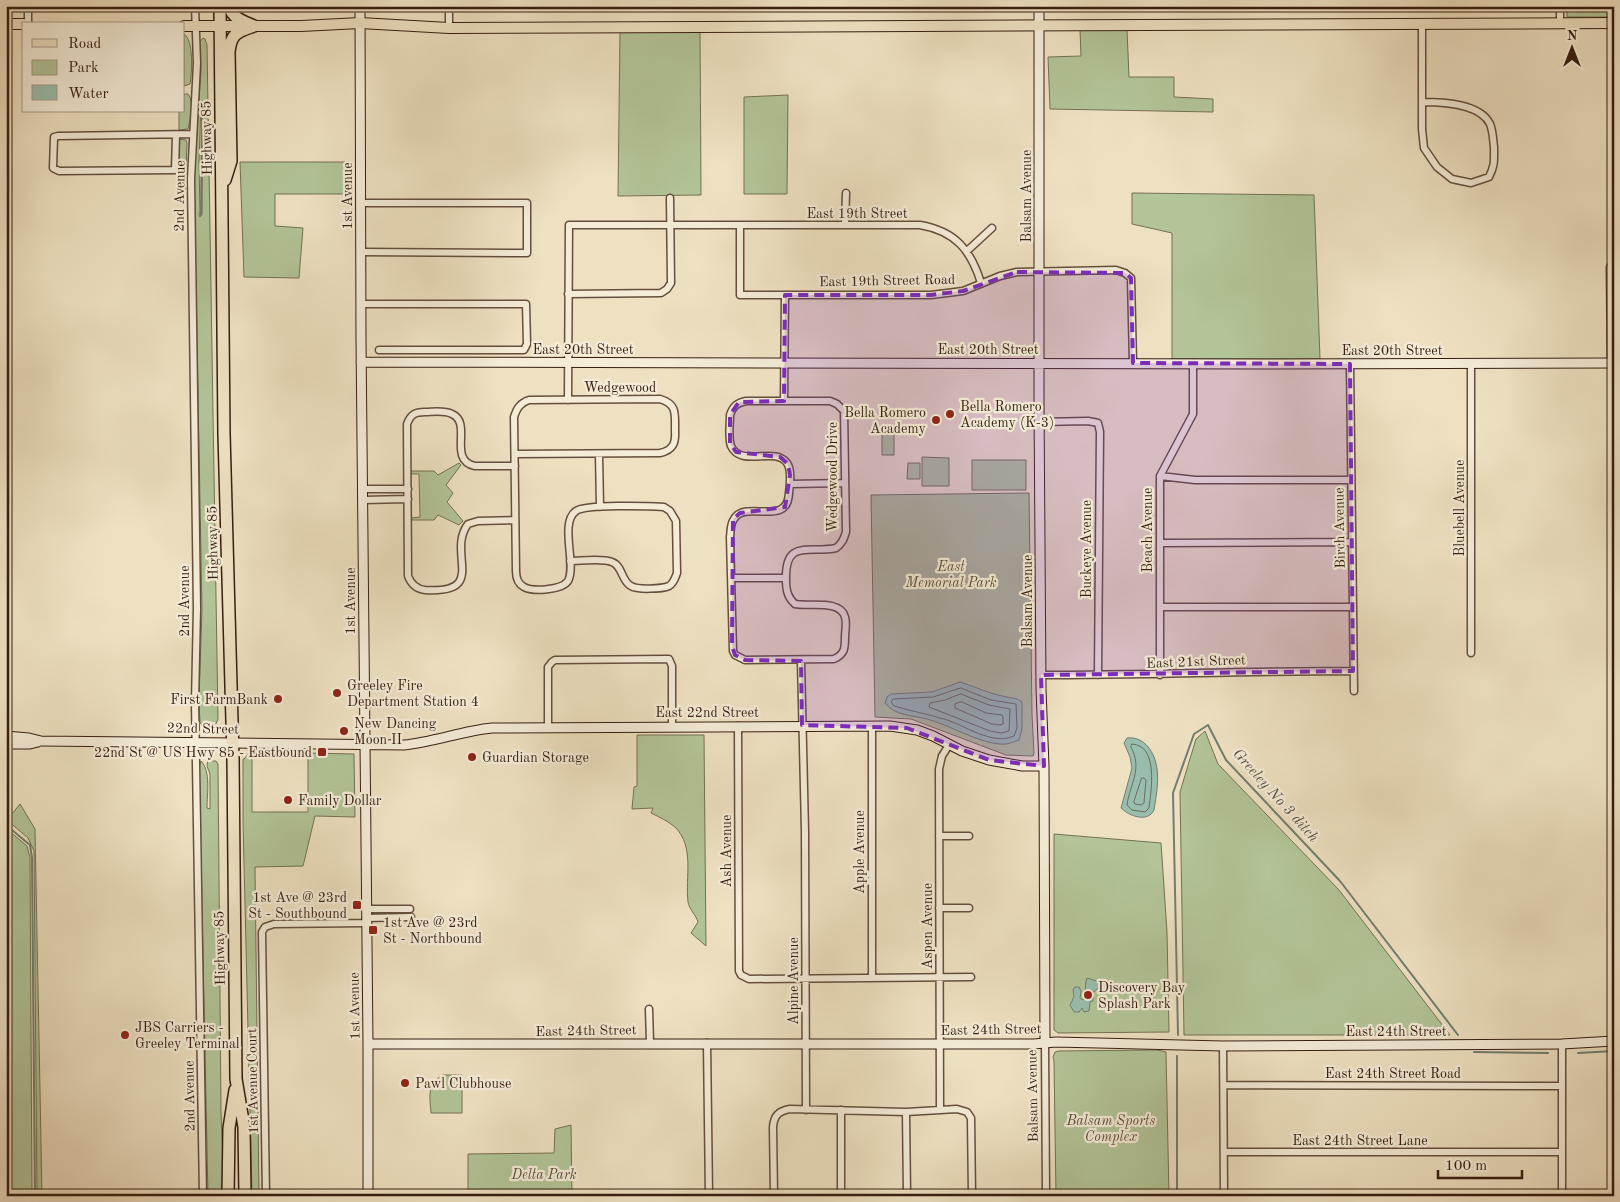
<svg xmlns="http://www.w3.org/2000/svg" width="1620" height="1202" font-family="'Old Standard TT',serif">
<rect width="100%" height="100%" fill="#eee1c2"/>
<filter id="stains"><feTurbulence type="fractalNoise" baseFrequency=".004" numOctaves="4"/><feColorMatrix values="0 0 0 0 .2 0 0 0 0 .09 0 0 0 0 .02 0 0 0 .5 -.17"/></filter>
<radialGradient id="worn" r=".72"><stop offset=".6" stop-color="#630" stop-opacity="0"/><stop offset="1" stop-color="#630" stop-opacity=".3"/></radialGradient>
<path fill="#b2c498" stroke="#747154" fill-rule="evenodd" d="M1567 6H1614V17H1567Z
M1080 30H1127L1129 77H1174V97L1213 99V112L1050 109 1048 57 1081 56Z
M620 31 700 32 701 195 618 196Z
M184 34C194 40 192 73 190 84L184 86Z
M203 38 205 39 207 45 218 719 215 726 211 729 202 726 200 722 199 700 202 609 194 179 201 70 199 43ZM201 101H203L202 214 200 217 199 215 200 212 199 163Z
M184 94H188C195 102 190 119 188 129L179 130V111H184Z
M788 95 787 194H744V97Z
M179 139 186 140 187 143 185 195 179 194Z
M240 162H351L352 194H275V226L303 228 299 278 244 277Z
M1132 193 1314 195 1320 359H1172V233L1132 224Z
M882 430H894V455H882Z
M922 457 949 458V486H922Z
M972 460H1026V490H972Z
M459 463 461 465 446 485 453 493 447 502 463 521 459 525 438 515 434 520H411V518L420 517 419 474H411V471H434L438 475Z
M908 463H920V479H907Z
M1029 493 1032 714 1034 753 1033 756 1006 755 911 719 875 717 871 495Z
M1205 731 1218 764 1339 890 1450 1035H1184L1180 792 1196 739Z
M637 735H704L706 946 691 933 698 922C696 915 689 909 688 902 685 877 695 847 675 827 668 821 659 817 651 813L653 808 632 809 634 787 637 786Z
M250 752 252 754V812H308V753L354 754 355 817 315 816 303 866 255 867 259 1196H252L243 821V759H244Z
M208 758 212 761H216L218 764 221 1112 223 1160 222 1196H208L199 768 201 761C211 771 207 794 207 808L210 809V774L207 766Z
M20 804 35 829 42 1196H37L34 851 28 838 7 820Z
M8 830 27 846 30 858 32 1196H10L9 976 11 918Z
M1054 834 1161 843 1167 932 1169 1032 1058 1033 1054 1030Z
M1157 1050 1166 1052 1169 1196H1056L1054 1061 1053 1057 1055 1052 1059 1051Z
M443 1075H462V1113H431C430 1097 426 1084 443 1075Z
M571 1125 572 1196H468V1154L554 1153 555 1129Z"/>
<path fill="#9abeae" stroke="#727e6f" d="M960 682C976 687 990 694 1007 697 1013 698 1017 698 1022 702V729L1019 740C1013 742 1007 745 1000 744 979 743 949 725 927 719 912 715 895 716 885 703L887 697 891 694 932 692Z
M1127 738C1145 736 1155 753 1157 769 1159 782 1156 797 1154 810 1148 823 1129 816 1121 808L1132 768 1130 757 1124 743Z
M1087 978 1096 981 1101 986 1091 994V997H1093V1001L1090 1002 1089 1011 1084 1012 1082 1008 1079 1012H1074L1070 1005 1074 997 1073 989 1075 987H1079L1081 991 1080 998 1083 1000C1087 995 1084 986 1087 978Z"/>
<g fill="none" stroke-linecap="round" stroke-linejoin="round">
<path stroke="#686e60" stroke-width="1" d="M961 688 991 700 1016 704 1017 728 1014 736C992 746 965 725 944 719 927 714 911 711 894 706L891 702 893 699 933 697Z
M961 694 989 705 1010 709 1009 731 1001 733 990 731 929 707 930 703 945 700Z
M962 702 986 713 1002 715 1003 717V724L1000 725 992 724 955 708V704Z
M1132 744C1159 745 1151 791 1149 808L1145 812 1132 810 1127 805C1130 783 1143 769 1131 747Z
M1142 778H1144L1146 780 1144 803 1141 805 1135 804 1134 802Z"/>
<path stroke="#727e6f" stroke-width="2" d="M201 215 202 105
M12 830 30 845 32 858 35 1196
M1178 1035 1173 793 1194 734 1208 725 1226 760 1340 881 1458 1035
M1474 1052 1548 1053
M1578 1053 1614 1051
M1177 1196V1056"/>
<defs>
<path id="street" d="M195 6 197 63 191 179 197 608 195 702 203 1196
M1560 23V6
M28 24V6
M449 28V6
M1422 102C1442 102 1480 103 1490 124 1493 131 1493 140 1494 147 1494 161 1495 165 1489 177L1471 183 1452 179 1437 167 1424 148 1422 129V24
M176 135 175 170 59 171 53 168 54 137 58 136 193 134
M360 203H527V253L361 252
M740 225V295H931L963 291 1000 276 1017 272 1116 270 1125 273 1131 278 1133 363
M845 225 846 193
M967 251 992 228
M1610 267 1611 363
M568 294 661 293 667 289 671 283 670 198
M361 304H526L527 344 524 350H379
M1350 364 1354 691
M1471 364V653
M568 400 569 225H920C955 231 971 250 981 283
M746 401H830L837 404 844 411 846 532C844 539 842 544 836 548 810 554 785 538 786 579 786 589 787 597 795 604 809 607 840 599 845 617 847 623 845 631 845 637 845 648 845 654 834 659L745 660 735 655 733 651 730 537C731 531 730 524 734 519 745 499 788 528 789 493 790 484 792 470 787 463 775 446 741 468 731 446 728 438 730 424 730 415 733 406 737 403 746 401Z
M784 401 785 295
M1039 422 1088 421 1098 423 1100 432 1098 675
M515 454 660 453C665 452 670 450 673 445 676 440 675 434 675 429 675 414 677 404 660 399L529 400C520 403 517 408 514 417L516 571C516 578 518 584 524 587 533 592 562 590 568 581 577 565 559 523 576 511 585 504 649 506 664 507L670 511 676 521 677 573C675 578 674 583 669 586 662 589 637 590 631 586 621 581 623 566 612 562 602 558 581 561 570 561
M599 454 600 507
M515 466H475C447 460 473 423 452 414 444 410 433 412 425 412 415 412 411 414 407 424L408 576C411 584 416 589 425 590 489 594 446 553 468 524L478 521 515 520
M1160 476 1195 480H1351
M790 484 845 483
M363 489H408
M363 500 408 499
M1160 543 1352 542
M731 578H786
M1160 607H1352
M801 661 805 831 806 1110
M1041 675C1145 675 1249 671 1353 671
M1160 675V476L1193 414V363
M738 726 739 971 741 975 749 979 971 977
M872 726V978
M548 727V667L552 662 555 660 667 659H669L672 666V726
M939 836H969
M939 908H969
M366 909H410
M366 918 411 917
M649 1009 650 1043
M1045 1042 1046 1196
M707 1043 709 1196
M1562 1044V1196
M1223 1046 1224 1196
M1224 1085 1562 1086
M841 1110V1196
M940 1110 939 769 942 756 949 745
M906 1112 907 1196
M1224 1152H1562
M266 1196 262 932 265 927 274 924 366 923
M774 1196 773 1127C774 1115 779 1111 790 1109L906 1112 957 1109 967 1112 971 1118 972 1196"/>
<path id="secondary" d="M360 6 361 339 368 1044V1196
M1039 6V403L1041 689 1044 766 1045 1042
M361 362 1269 364 1614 363
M6 736 29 738 41 741 404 745C434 742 462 731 492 728L890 726 917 730 933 736 962 751 989 760 1022 766H1044
M6 744H30L38 742
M368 1044H1034L1056 1042 1223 1046 1562 1044 1614 1041"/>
<path id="primary" d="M6 24H24
M184 26H301L360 23 449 28 1614 23"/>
<path id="highway" d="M220 6 224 434 233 757 236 1079 244 1127 245 1196
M229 6C233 19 243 21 254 26
M225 180 231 161 229 52C231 33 237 32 254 26
M228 1196 229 1128 235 1090"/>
</defs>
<use href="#street" stroke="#644f3d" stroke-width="9"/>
<use href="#secondary" stroke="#361e11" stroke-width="11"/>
<use href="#primary" stroke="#361e11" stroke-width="12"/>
<use href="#highway" stroke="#361e11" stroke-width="14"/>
<use href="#street" stroke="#f4ecd7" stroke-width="6"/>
<use href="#secondary" stroke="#f4ecd7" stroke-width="9"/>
<use href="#primary" stroke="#eee1c2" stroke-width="10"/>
<use href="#highway" stroke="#eee1c2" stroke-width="11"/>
</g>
<path fill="#7b2cbf" fill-opacity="0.2" stroke="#7b2cbf" stroke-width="4" stroke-dasharray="10 6" stroke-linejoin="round" d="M1017 272 1125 273 1131 278 1133 363 1350 364 1353 671 1041 675 1044 766 989 760 907 728 802 725 801 661 745 660 735 655 732 646 733 519 740 513 785 507 790 475 788 464 780 457 736 452 730 443V415L739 402 784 401 785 295H931L963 291Z"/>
<g fill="#8f2418" stroke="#f4ecd7" stroke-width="2">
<circle cx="950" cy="414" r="5"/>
<circle cx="936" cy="420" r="5"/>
<circle cx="337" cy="693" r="5"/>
<circle cx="278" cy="699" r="5"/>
<circle cx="344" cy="731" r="5"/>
<rect x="317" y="747" width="10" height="10" rx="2.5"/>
<circle cx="472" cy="757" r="5"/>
<circle cx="288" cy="800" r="5"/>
<rect x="352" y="900" width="10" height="10" rx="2.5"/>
<rect x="368" y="925" width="10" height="10" rx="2.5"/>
<circle cx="1088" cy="995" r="5"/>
<circle cx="125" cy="1035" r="5"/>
<circle cx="405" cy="1083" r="5"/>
</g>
<g text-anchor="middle" stroke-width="4.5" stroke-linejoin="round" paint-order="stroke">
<g font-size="14" fill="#361e11" stroke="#f4ecd7">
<text transform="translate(206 138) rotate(-91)" y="5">Highway 85</text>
<text transform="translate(179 196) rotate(-89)" y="5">2nd Avenue</text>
<text transform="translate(347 196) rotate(-90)" y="5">1st Avenue</text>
<text transform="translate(1026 196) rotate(-90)" y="5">Balsam Avenue</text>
<text x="857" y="218">East 19th Street</text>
<text transform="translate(887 280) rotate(-1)" y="5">East 19th Street Road</text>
<text x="583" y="354">East 20th Street</text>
<text x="988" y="354">East 20th Street</text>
<text x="1392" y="355">East 20th Street</text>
<text x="620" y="392">Wedgewood</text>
<text transform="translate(832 477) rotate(-90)" y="5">Wedgewood Drive</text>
<text transform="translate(1459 508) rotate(-90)" y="5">Bluebell Avenue</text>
<text transform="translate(1339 528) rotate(-91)" y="5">Birch Avenue</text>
<text transform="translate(1147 530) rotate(-90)" y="5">Beach Avenue</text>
<text transform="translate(212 543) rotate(-91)" y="5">Highway 85</text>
<text transform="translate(1086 549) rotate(-90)" y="5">Buckeye Avenue</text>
<text transform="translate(184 601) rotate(-90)" y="5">2nd Avenue</text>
<text transform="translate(350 601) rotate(-90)" y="5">1st Avenue</text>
<text transform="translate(1027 601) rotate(-90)" y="5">Balsam Avenue</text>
<text transform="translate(1196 661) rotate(-2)" y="5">East 21st Street</text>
<text x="707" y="717">East 22nd Street</text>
<text transform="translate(203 728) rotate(1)" y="5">22nd Street</text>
<text transform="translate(726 851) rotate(-90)" y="5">Ash Avenue</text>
<text transform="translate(859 852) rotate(-90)" y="5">Apple Avenue</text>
<text transform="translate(927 926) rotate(-90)" y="5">Aspen Avenue</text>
<text transform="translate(219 948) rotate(-91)" y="5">Highway 85</text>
<text transform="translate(793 981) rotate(-90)" y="5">Alpine Avenue</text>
<text transform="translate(354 1006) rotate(-91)" y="5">1st Avenue</text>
<text transform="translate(991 1029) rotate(-1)" y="5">East 24th Street</text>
<text transform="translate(586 1030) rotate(-1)" y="5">East 24th Street</text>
<text x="1396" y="1036">East 24th Street</text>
<text x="1393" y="1078">East 24th Street Road</text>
<text transform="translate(252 1081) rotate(-91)" y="5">1st Avenue Court</text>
<text transform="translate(189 1096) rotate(-91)" y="5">2nd Avenue</text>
<text transform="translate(1032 1096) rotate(-91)" y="5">Balsam Avenue</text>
<text x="1360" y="1145">East 24th Street Lane</text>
</g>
<g font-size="14" fill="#361e11" stroke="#f4ecd7" text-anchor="start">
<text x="960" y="411">Bella Romero<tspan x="960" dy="16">Academy (K-3)</tspan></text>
<text x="926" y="417" text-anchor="end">Bella Romero<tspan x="926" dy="16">Academy</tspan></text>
<text x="347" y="690">Greeley Fire<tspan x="347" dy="16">Department Station 4</tspan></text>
<text x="268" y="704" text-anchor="end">First FarmBank</text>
<text x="354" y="728">New Dancing<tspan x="354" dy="16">Moon II</tspan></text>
<text x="312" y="757" text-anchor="end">22nd St @ US Hwy 85 - Eastbound</text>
<text x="482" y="762">Guardian Storage</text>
<text x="298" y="805">Family Dollar</text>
<text x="347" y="902" text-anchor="end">1st Ave @ 23rd<tspan x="347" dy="16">St - Southbound</tspan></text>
<text x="383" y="927">1st Ave @ 23rd<tspan x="383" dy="16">St - Northbound</tspan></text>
<text x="1098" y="992">Discovery Bay<tspan x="1098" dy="16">Splash Park</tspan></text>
<text x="135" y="1032">JBS Carriers -<tspan x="135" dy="16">Greeley Terminal</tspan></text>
<text x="415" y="1088">Pawl Clubhouse</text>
</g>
<g font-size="14" font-style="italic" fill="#5b503a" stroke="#f4ecd7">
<text x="951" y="571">East<tspan x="951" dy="16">Memorial Park</tspan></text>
<text x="1111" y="1125">Balsam Sports<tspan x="1111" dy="16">Complex</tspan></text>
<text x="544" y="1179">Delta Park</text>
</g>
<g font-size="15" font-style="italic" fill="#544e40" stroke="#f4ecd7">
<text transform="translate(1276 795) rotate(48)" y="5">Greeley No 3 ditch</text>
</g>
</g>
<rect width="1620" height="1202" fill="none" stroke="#eee1c2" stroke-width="25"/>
<rect x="8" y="8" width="1605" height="1187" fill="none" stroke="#361e11" stroke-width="2.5"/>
<rect x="12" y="12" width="1595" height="1177" fill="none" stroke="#361e11"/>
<rect x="22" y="22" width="162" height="90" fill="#f4ecd7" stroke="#a89a88"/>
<rect x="32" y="39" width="25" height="8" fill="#eee1c2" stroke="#a89a88"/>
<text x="68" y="48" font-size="15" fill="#361e11">Road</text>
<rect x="32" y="60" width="25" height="15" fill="#b2c498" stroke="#a89a88"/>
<text x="68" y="72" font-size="15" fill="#361e11">Park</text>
<rect x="32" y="85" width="25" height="15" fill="#9abeae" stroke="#a89a88"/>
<text x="68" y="98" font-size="15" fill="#361e11">Water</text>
<g transform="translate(1572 48)" stroke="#f4ecd7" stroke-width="4" paint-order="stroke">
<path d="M0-4L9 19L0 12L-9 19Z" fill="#361e11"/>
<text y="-8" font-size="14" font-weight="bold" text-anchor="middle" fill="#361e11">N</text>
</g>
<path d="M1438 1170v8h84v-8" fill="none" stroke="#361e11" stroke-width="2.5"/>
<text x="1445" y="1170" font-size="15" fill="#361e11" stroke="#f4ecd7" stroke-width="4" paint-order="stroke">100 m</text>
<rect width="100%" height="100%" filter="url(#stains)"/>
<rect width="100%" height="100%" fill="url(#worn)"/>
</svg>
